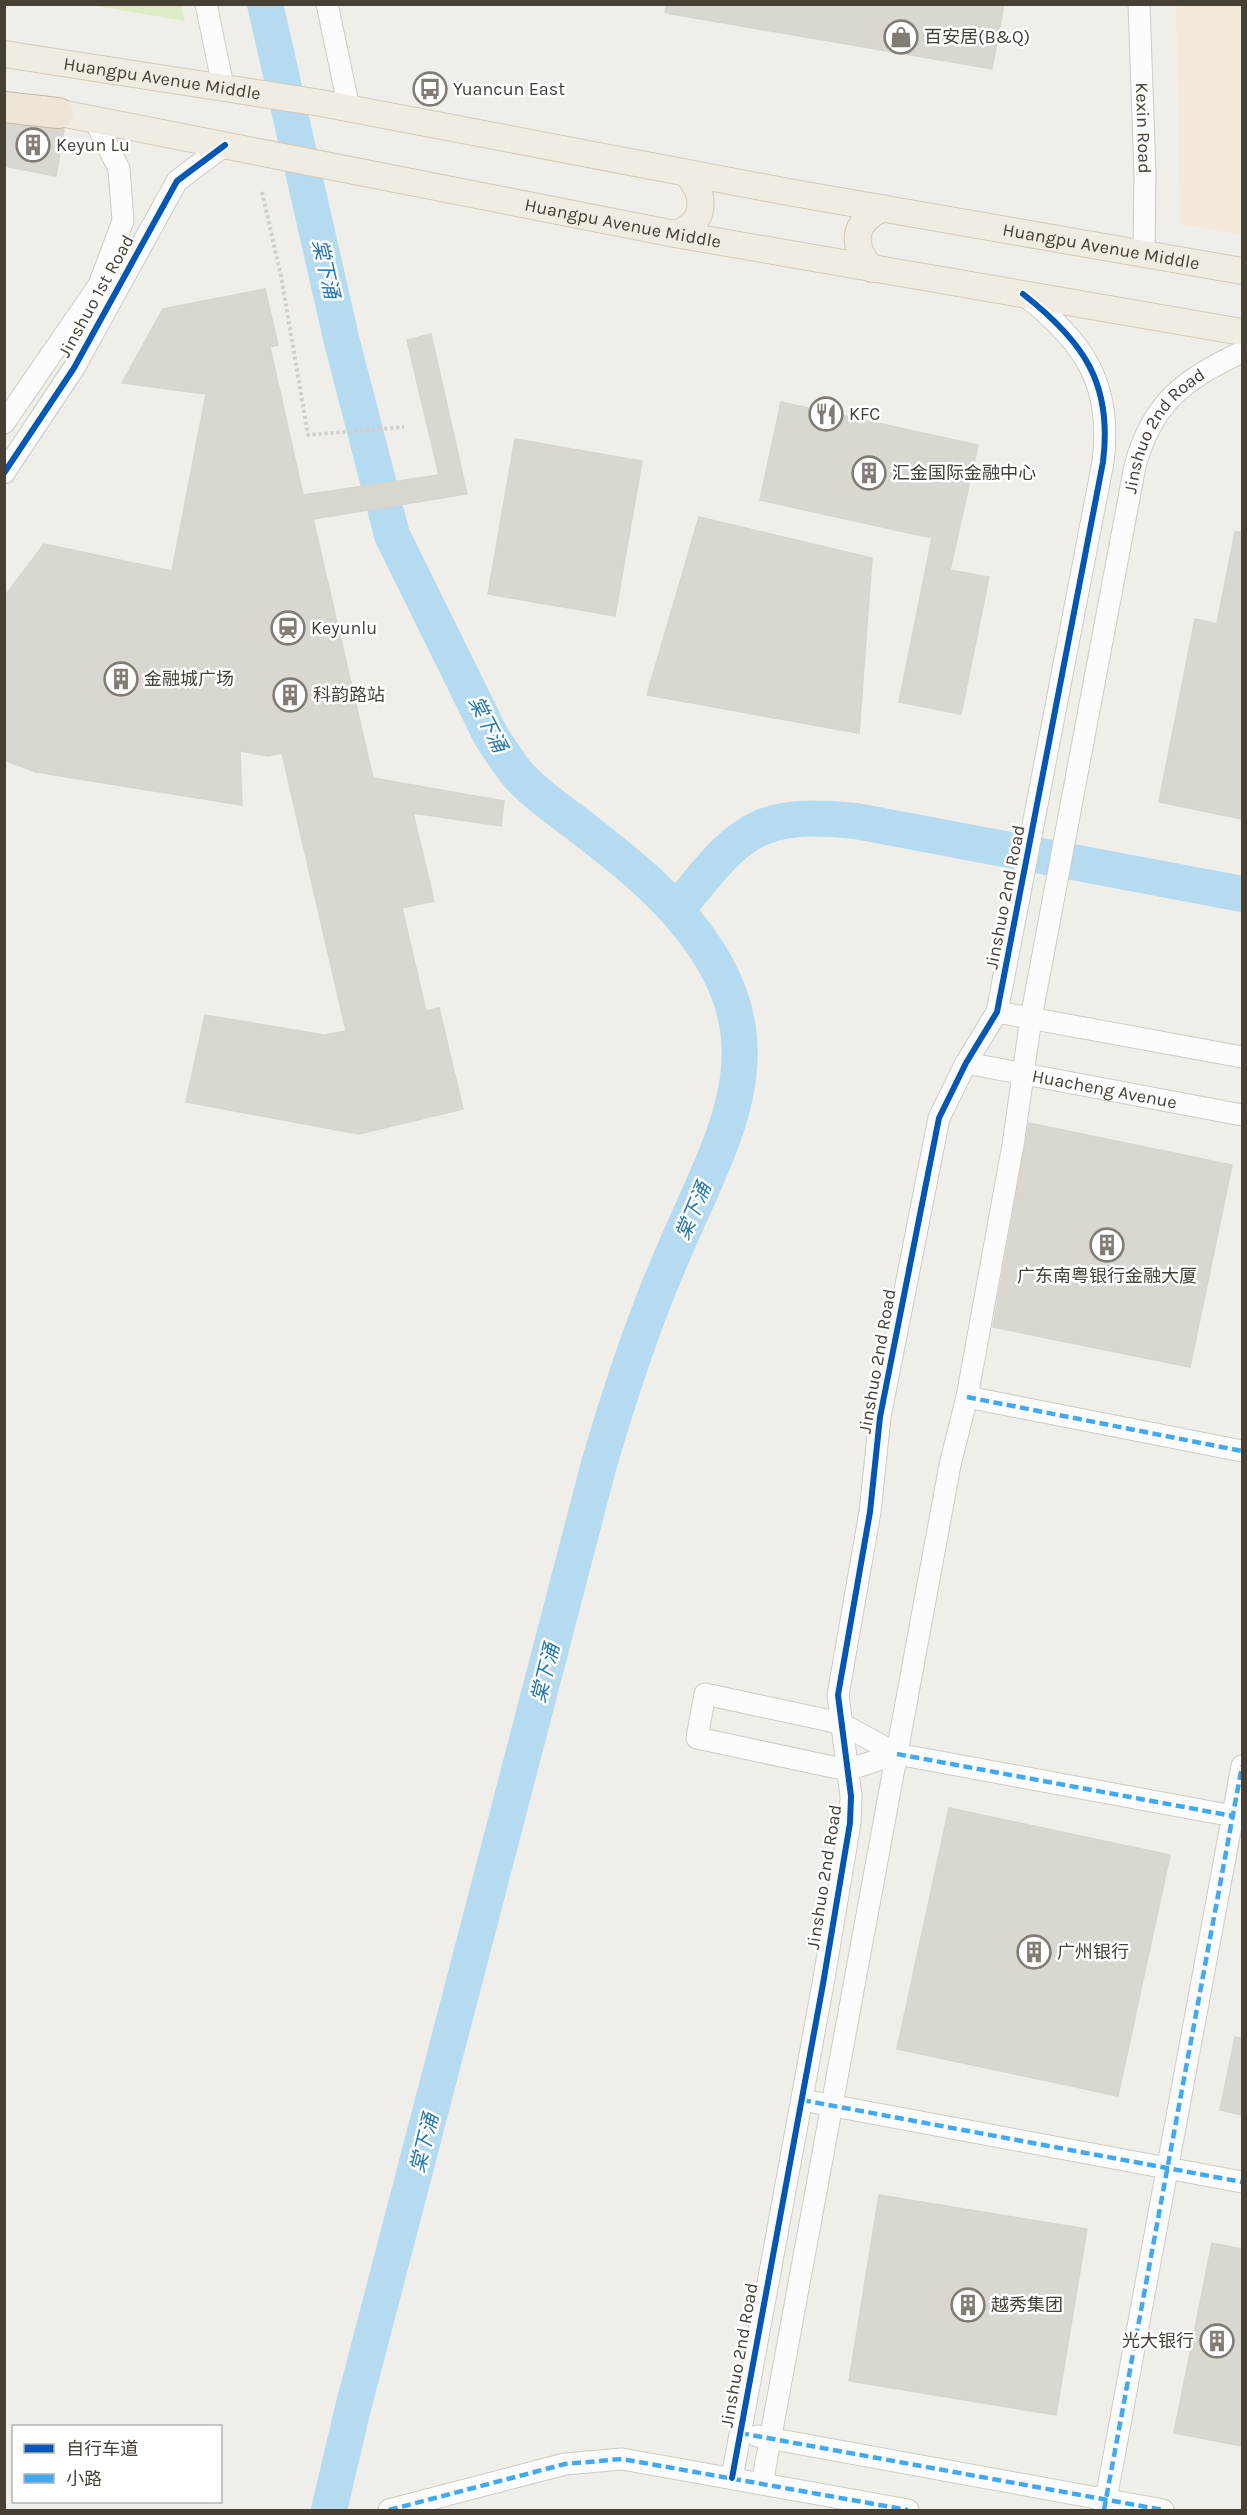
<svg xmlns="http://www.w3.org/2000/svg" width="1247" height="2515" font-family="Karla,'Noto Sans SC',sans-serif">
<rect width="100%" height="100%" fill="#f0eee8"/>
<path fill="#f4e9d9" d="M1176 5H1242V235L1180 224Z"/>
<path fill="#deecc6" d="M90 5H181L185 21Z"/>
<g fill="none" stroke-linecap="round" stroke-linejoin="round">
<path stroke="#b5dbf1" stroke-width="36" d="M265 4 342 342 392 535 491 736C500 750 509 764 520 777 536 794 557 809 576 823 613 852 650 880 681 916 790 1043 724 1132 669 1263 641 1328 619 1396 599 1464L352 2412 329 2510
M676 910C698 885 720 852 749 834 780 814 821 818 856 821L1242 894"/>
</g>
<path fill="#dad6d0" stroke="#d8d5ce" stroke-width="1.5" d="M666 4H1004L992 69 665 13Z
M4 124 64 129 56 176 4 166Z
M265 289 278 345 270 347 303 495 439 475 407 340 431 334 467 494 313 519 373 778 504 801 501 826 413 813 434 901 402 908 426 1011 439 1008 463 1109 359 1134 186 1102 205 1015 324 1035 346 1031 282 753 268 756 240 751 242 805 36 772 4 760V597L44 544 172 571 206 394 122 383 163 309Z
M781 402 978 445 950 570 989 577 961 714 899 702 932 538 760 500Z
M515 439 642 461 615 616 488 594Z
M699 517 872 558 859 733 647 695Z
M1235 532H1242V819L1159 802 1195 619 1217 624Z
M1029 1123 1232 1165 1190 1367 993 1327Z
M949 1808 1170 1855 1118 2096 897 2049Z
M1235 2037 1242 2038V2115L1220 2110Z
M879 2195 1087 2229 1056 2415 849 2381Z
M1212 2243 1242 2249V2446L1174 2433Z"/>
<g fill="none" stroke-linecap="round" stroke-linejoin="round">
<defs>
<g id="minor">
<path d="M206 4 223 86"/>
<path d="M327 4 349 108"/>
<path id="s1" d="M1139 4 1145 175 1144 253"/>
<path d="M4 423 99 285 123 221 119 169 95 121"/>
<path d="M4 473 74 368 177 181 225 145"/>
<path d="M997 1012 1242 1057"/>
<path id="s2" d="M966 1063 1242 1115"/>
<path d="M967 1397 1242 1451"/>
<path d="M897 1754 847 1770 697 1738 705 1694 840 1723 897 1754 1233 1816"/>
<path d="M802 2100 1242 2182"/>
<path d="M757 2436 1163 2510"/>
<path d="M732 2478 823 1984 850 1823 851 1796 838 1695 870 1512 880 1417 939 1118 966 1063 997 1012 1103 462C1113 383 1083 341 1023 294"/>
<path id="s3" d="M762 2484 950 1465 967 1397 1013 1145 1031 1018 1135 466C1152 403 1184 379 1242 352"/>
<path d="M389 2510 565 2464 622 2459 908 2510"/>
<path d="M1104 2510 1242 1766"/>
</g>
<g id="major">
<path id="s4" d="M4 54 321 103 788 192 1242 271"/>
<path id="s5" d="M40 109 675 234 1242 332"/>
<path d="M675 234C707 223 707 195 686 173"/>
<path d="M872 269C850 245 853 222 883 208"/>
</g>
<path id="highway" d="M4 107 58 113"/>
</defs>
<use href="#minor" stroke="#cecbc5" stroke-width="23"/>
<use href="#major" stroke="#d4cab4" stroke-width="28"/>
<use href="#highway" stroke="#cabaa2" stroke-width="32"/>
<path stroke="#d1cec9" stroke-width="4" stroke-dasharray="3 3" stroke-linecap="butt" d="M262 192 281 276 308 435 404 427"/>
<use href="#minor" stroke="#fdfcfc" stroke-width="21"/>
<use href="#major" stroke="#f1ece2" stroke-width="26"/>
<use href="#highway" stroke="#ece5d8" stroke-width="30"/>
<path stroke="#3fa9f5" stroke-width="4.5" stroke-dasharray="9 4.5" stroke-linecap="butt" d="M967 1397 1242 1451
M897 1754 1233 1816
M802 2100 1242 2182
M740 2433 1163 2510
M389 2510 565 2464 622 2459 908 2510
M1104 2510 1242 1766"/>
<defs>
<path id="cycleway" d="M4 473 74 368 177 181 225 145
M732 2478 823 1984 850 1823 851 1796 838 1695 870 1512 880 1417 939 1118 966 1063 997 1012 1103 462C1113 383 1083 341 1023 294"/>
</defs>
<use href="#cycleway" stroke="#fff" stroke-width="10"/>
<use href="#cycleway" stroke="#0057b8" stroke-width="6"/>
</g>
<defs>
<symbol id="shop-ring" viewBox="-11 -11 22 22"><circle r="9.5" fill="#fff" stroke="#827c73" stroke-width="1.5"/><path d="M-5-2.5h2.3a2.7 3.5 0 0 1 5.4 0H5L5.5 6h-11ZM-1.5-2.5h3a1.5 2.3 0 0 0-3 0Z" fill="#827c73"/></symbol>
<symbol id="bus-ring" viewBox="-11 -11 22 22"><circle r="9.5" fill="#fff" stroke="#827c73" stroke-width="1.5"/><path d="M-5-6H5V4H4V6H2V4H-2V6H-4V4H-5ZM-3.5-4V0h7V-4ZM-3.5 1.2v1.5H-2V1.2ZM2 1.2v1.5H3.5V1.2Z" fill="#827c73"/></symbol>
<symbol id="building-ring" viewBox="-11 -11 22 22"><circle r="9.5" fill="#fff" stroke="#827c73" stroke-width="1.5"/><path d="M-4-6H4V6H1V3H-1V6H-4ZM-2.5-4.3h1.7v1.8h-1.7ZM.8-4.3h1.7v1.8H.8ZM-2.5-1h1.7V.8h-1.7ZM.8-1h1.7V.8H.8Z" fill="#827c73"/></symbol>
<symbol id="restaurant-ring" viewBox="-11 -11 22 22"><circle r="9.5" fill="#fff" stroke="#827c73" stroke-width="1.5"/><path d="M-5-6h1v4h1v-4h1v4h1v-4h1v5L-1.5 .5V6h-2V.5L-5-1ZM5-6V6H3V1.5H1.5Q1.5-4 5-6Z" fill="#827c73"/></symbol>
<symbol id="station-ring" viewBox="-11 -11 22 22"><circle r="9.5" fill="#fff" stroke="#827c73" stroke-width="1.5"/><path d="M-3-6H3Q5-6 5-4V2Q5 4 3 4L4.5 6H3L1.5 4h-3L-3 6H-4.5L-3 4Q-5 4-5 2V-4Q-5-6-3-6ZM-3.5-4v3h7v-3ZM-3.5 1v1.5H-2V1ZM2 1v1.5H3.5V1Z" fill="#827c73"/></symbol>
</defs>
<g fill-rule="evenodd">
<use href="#shop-ring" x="882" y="18" width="38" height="38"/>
<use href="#bus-ring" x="411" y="70" width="38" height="38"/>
<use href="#building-ring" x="14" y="126" width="38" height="38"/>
<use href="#restaurant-ring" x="807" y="395" width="38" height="38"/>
<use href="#building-ring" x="850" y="454" width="38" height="38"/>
<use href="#station-ring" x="269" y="609" width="38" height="38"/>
<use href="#building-ring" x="102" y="660" width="38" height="38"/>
<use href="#building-ring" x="271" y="676" width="38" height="38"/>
<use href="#building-ring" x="1088" y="1226" width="38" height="38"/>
<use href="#building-ring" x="1015" y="1933" width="38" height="38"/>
<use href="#building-ring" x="949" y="2286" width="38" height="38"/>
<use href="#building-ring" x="1198" y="2322" width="38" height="38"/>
</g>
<g text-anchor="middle" stroke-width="5" stroke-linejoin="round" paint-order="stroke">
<g font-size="18" fill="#463f34" stroke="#fff" text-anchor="start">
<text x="924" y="43">百安居(B&amp;Q)</text>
<text x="453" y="95">Yuancun East</text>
<text x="56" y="151">Keyun Lu</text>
<text x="849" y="420">KFC</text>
<text x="892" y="479">汇金国际金融中心</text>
<text x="311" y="634">Keyunlu</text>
<text x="144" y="685">金融城广场</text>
<text x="313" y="701">科韵路站</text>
<text x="1107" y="1282" text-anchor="middle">广东南粤银行金融大厦</text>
<text x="1057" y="1958">广州银行</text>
<text x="991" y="2311">越秀集团</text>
<text x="1194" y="2347" text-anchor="end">光大银行</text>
</g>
<g font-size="18" fill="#463f34" stroke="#fff">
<text dy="6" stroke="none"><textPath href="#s4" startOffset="160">Huangpu Avenue Middle</textPath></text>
<text dy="6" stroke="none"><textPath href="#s1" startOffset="124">Kexin Road</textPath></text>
<text dy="6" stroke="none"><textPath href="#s5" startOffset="594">Huangpu Avenue Middle</textPath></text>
<text dy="6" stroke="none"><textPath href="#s4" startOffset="1114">Huangpu Avenue Middle</textPath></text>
<text transform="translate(96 296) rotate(-61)" y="6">Jinshuo 1st Road</text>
<text dy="6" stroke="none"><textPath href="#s3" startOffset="2098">Jinshuo 2nd Road</textPath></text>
<text transform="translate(1005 897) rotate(-79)" y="6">Jinshuo 2nd Road</text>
<text dy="6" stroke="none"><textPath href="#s2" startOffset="141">Huacheng Avenue</textPath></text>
<text transform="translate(877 1361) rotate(-80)" y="6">Jinshuo 2nd Road</text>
<text transform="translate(824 1877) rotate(-81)" y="6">Jinshuo 2nd Road</text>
<text transform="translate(739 2355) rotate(-80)" y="6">Jinshuo 2nd Road</text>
</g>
<g font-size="20" font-style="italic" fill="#2479b1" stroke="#fff">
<text transform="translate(326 269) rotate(77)" y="7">棠下涌</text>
<text transform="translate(488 724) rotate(63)" y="7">棠下涌</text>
<text transform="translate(693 1211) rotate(-67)" y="7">棠下涌</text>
<text transform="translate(545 1673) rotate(-76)" y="7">棠下涌</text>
<text transform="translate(424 2143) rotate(-76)" y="7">棠下涌</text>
</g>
</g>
<rect width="1247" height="2515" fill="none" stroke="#463f34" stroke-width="12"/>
<rect x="12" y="2425" width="210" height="78" fill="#ffffff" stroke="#b5b2ae" stroke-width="1.5"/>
<rect x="24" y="2444" width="30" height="9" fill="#0057b8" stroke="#b5b2ae" stroke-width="1.5"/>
<text x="66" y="2455" font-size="18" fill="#463f34">自行车道</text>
<rect x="24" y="2474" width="30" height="9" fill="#3fa9f5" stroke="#b5b2ae" stroke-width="1.5"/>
<text x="66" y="2485" font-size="18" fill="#463f34">小路</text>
</svg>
